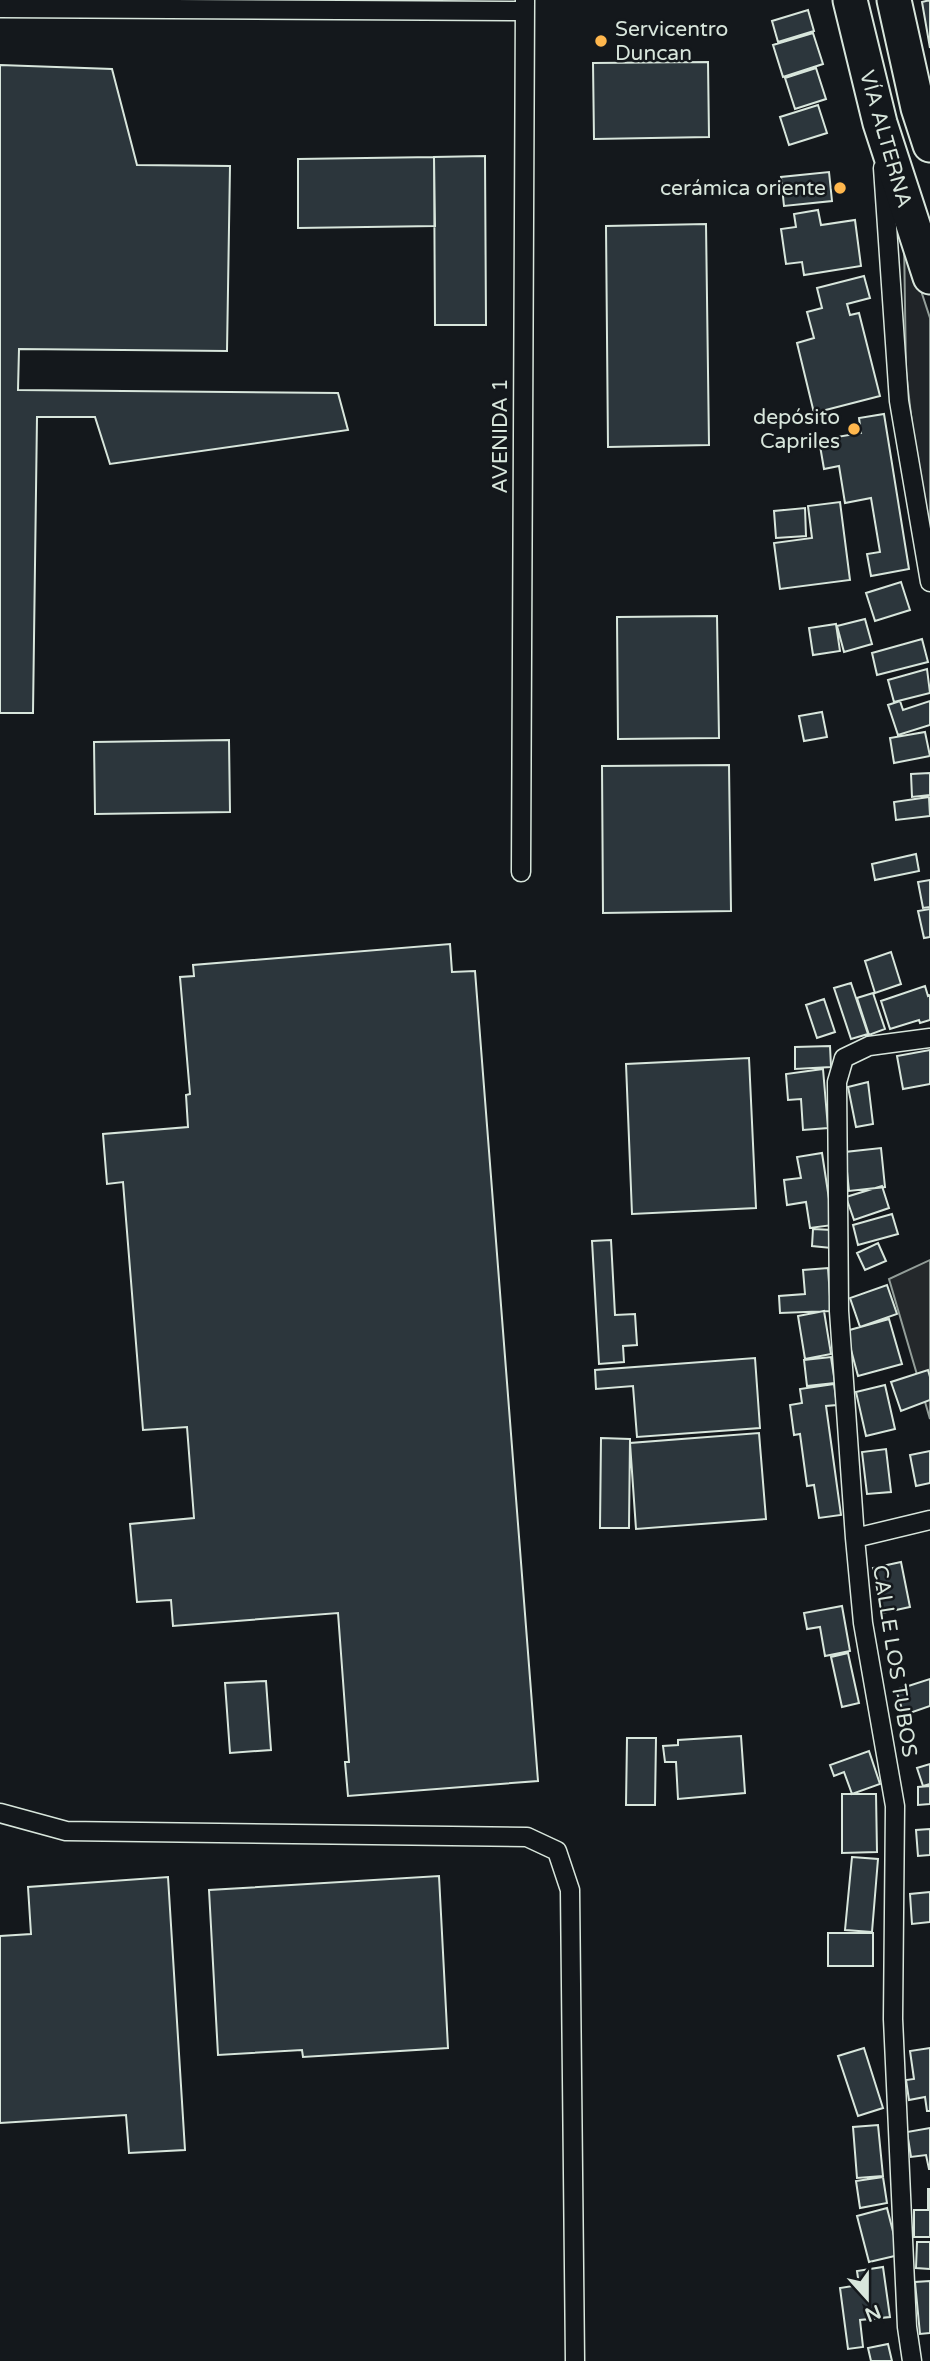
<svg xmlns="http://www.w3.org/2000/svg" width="930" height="2361" font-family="'Varela Round',sans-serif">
<rect width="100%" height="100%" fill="#14181c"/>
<path fill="#202428" stroke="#939e99" stroke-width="2" d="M904 239 930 318V529L914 441 906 371Z"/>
<path fill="#24282b" stroke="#939e99" stroke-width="2" d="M930 1260V1419L889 1279Z"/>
<path fill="#2c363c" stroke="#d8e6dc" stroke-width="2" d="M930 0V48L922 2Z
M808 10 814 31 778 42 772 21Z
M813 33 823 64 783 77 773 45Z
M708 62 709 137 594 139 593 63Z
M0 65 112 69 137 165 230 166 227 351 19 349 18 390 338 393 348 430 110 464 95 417H37L33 713H0Z
M816 68 826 99 795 109 785 78Z
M818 105 827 133 789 145 780 117Z
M485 156 486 325H435L434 157Z
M434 157 435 226 298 228V159Z
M829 172 832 201 784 206 781 177Z
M818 210 821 225 855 220 861 266 804 275 802 262 786 264 781 229 796 227 794 214Z
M706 224 709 445 608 447 606 226Z
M864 276 870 298 847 304 850 315 859 313 880 396 814 413 797 343 814 338 807 312 822 308 817 288Z
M884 414 909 569 871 576 867 554 880 552 871 498 845 503 839 466 824 469 819 440 861 433 859 418Z
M840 502 850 580 780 589 774 543 812 538 808 506Z
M805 508 806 536 776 538 774 511Z
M901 582 910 610 875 621 866 593Z
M717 616 719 738 618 739 617 617Z
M865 619 872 644 844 652 837 626Z
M836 624 840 651 813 655 809 628Z
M922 639 928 662 877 675 872 653Z
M927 669 930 693 894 702 888 680Z
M900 701 903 710 930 701V725L898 735 888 705Z
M822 712 827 737 804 741 799 716Z
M925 732 930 756 894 763 890 738Z
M229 740 230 812 95 814 94 742Z
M729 765 731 911 603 913 602 766Z
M930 773V795L912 797 911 774Z
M929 797 930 816 896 820 894 802Z
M916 854 919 871 875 880 872 864Z
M930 880V907L923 908 918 882Z
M930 909V937L924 938 918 911Z
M450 944 452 972 475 971 538 1781 348 1796 345 1762H349L338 1613 173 1626 171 1600 137 1602 130 1524 194 1518 187 1427 143 1430 123 1182 107 1184 103 1134 188 1127 186 1095 190 1094 180 977 194 976 193 965Z
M891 952 901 984 875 993 865 961Z
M851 983 868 1034 851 1039 834 988Z
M925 986 928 996 930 995V1020L920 1023 919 1020 890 1029 881 1001Z
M873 993 885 1029 869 1035 857 998Z
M824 999 835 1032 817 1038 806 1005Z
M830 1046 831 1067 795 1069V1047Z
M930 1050V1084L903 1089 897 1056Z
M749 1058 756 1208 632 1214 626 1064Z
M823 1069 828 1128 803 1130 801 1099 788 1100 786 1074Z
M868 1082 873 1124 856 1127 848 1087Z
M881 1148 885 1187 849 1191 845 1152Z
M822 1153 833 1225 810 1228 806 1202 787 1205 784 1180 801 1178 797 1157Z
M882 1186 889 1208 854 1220 846 1197Z
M892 1214 898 1234 858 1245 853 1225Z
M813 1229 832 1230 831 1248 812 1246Z
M611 1240 615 1315 635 1314 637 1345 623 1346 624 1362 599 1364 592 1241Z
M878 1243 886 1261 865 1270 857 1253Z
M828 1268 831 1311 780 1313 779 1296 805 1294 803 1270Z
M887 1285 897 1314 860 1327 850 1298Z
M824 1311 831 1354 805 1359 798 1316Z
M889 1319 902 1364 858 1376 846 1331Z
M831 1357 835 1383 807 1386 804 1360Z
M755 1358 760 1428 637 1437 633 1386 596 1389 595 1370Z
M928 1370 930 1377V1400L901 1411 891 1382Z
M834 1384 837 1405 826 1406 841 1515 819 1518 814 1485 807 1486 800 1434 794 1435 790 1405 802 1403 800 1389Z
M885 1385 895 1429 866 1436 856 1392Z
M759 1433 766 1519 636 1529 630 1443Z
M601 1438 630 1439 629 1528H600Z
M886 1449 891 1492 867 1494 862 1452Z
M930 1451V1483L916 1486 910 1455Z
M901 1562 910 1607 882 1613 873 1568Z
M842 1606 850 1651 825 1656 820 1627 807 1629 804 1613Z
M848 1653 859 1703 842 1707 831 1657Z
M930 1679V1706L904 1715 896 1690Z
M266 1681 271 1750 230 1753 225 1683Z
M741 1736 745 1793 678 1799 676 1762H665L663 1746 678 1745V1740Z
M627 1738H656L655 1805H626Z
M869 1751 880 1784 852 1794 844 1772 834 1776 830 1765Z
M930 1764V1784L923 1786 917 1768Z
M930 1786V1804L918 1805V1787Z
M842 1794H876L877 1852 842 1853Z
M930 1829V1855L918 1856 916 1830Z
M852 1857 878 1859 872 1932 845 1930Z
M439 1876 448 2048 303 2057 302 2050 218 2055 209 1890Z
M168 1877 185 2150 129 2153 126 2115 0 2123V1936L31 1934 28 1887Z
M930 1892V1922L912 1924 910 1894Z
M828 1933H873V1966H828Z
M864 2048 883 2108 858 2116 838 2056Z
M930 2048V2111H927L925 2097 909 2100 906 2080 914 2079 910 2051Z
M878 2125 883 2176 857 2178 853 2127Z
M930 2128V2169H929L926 2155 911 2157 907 2132Z
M883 2177 887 2203 860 2208 856 2181Z
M928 2189H930V2237H914V2210H928Z
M887 2208 899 2255 869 2262 857 2216Z
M917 2242H930V2269L916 2268Z
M883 2267 890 2317 860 2320 863 2347 848 2349 840 2288 859 2285 857 2271Z
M930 2281V2333L920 2334 915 2282Z
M888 2344 892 2361H871L868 2348Z"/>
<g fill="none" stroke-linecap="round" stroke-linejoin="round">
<defs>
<path id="street" d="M0 8 525 11
M883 168 899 401 930 582
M521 872 525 0
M855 1538 930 1520
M0 1813 66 1831 527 1837 557 1851 570 1890 575 2361
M912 2361 907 2327 893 2019 895 1806 863 1623 855 1538 839 1311 837 1082 844 1058 869 1046 930 1038"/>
<path id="highway" d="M850 0 880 123 930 277
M894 0 918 108 930 145"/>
</defs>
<use href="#street" stroke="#d8e6dc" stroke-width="21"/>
<use href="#highway" stroke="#d8e6dc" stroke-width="37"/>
<use href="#street" stroke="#14181c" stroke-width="18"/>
<use href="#highway" stroke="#14181c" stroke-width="33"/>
</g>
<g fill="#ffb74d" stroke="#14181c" stroke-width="2.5">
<circle cx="601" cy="41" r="7"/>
<circle cx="840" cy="188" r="7"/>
<circle cx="854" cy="429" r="7"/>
</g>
<g text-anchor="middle" stroke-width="5" stroke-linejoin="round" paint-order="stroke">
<g font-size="21" fill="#d8e6dc" stroke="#14181c" text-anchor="end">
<text x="615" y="36" text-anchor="start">Servicentro<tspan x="615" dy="24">Duncan</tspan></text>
<text x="826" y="195">cerámica oriente</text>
<text x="840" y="424">depósito<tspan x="840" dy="24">Capriles</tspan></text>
</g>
<g font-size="21" fill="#d8e6dc" stroke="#14181c">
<text transform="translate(886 139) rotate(74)" y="7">VÍA ALTERNA</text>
<text transform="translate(500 436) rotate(-90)" y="7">AVENIDA 1</text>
<text transform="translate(895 1661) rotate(81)" y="7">CALLE LOS TUBOS</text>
</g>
</g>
<g transform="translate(867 2298) rotate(159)" stroke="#14181c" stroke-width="5" paint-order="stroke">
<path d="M0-5L12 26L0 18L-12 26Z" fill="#d8e6dc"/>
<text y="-10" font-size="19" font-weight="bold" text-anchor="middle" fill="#d8e6dc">N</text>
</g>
</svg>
